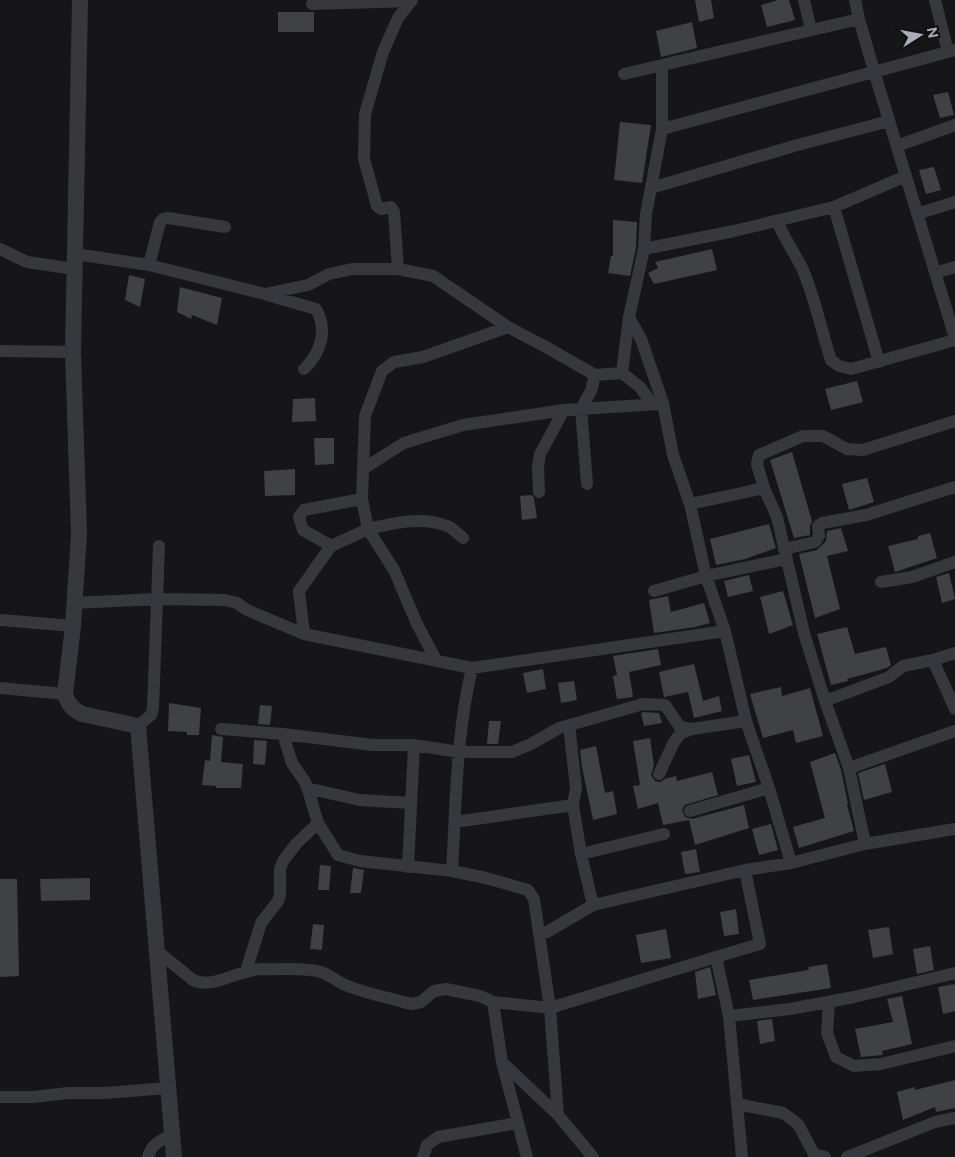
<svg xmlns="http://www.w3.org/2000/svg" width="955" height="1157" font-family="Figtree,sans-serif">
<rect width="100%" height="100%" fill="#161618"/>
<path fill="#404145" d="M695 0H711L714 18 699 22Z
M778 0H789L795 20 767 27 761 5Z
M278 12H314V32H278Z
M692 22 697 48 661 57 656 31Z
M948 92 954 115 940 118 933 95Z
M620 122 651 125 642 183 614 180Z
M934 167 941 190 926 194 919 170Z
M613 220 637 222 636 248 630 276 608 273 611 256H613Z
M712 249 717 270 654 284 648 273 658 268 655 262Z
M129 275 145 279 140 307 125 300Z
M180 287 222 298 217 325 192 315 191 319 177 312Z
M857 381 863 402 831 410 825 389Z
M315 398 316 421 292 422 293 399Z
M314 438H334V464L315 465Z
M792 452 812 521 810 526V535L794 538 770 460Z
M295 469V495L265 496 264 471Z
M867 478 874 502 849 510 842 484Z
M532 495 534 498 537 518 522 520 520 496Z
M769 524 776 548 745 559 716 565 710 539Z
M841 528 848 551 827 556 840 609 815 618 799 554 817 550 826 541 827 531Z
M930 533 937 558 895 572 888 546 918 539V536Z
M949 573 955 599 942 603 936 577Z
M749 575 753 591 728 597 724 581Z
M783 591 793 625 769 634 760 597Z
M668 596 671 612 704 603 710 623 695 627 654 633 649 600Z
M847 627 855 654 886 647 891 665 887 668 847 679 848 681 831 685 817 634Z
M658 649 661 665 629 672 633 697 617 699 613 676 617 675 613 656Z
M694 664 703 701 719 696 722 711 694 718 688 692 664 697 659 672Z
M543 669 546 689 527 693 523 673Z
M574 681 577 700 561 703 558 683Z
M781 687 782 696 810 688 823 736 796 743 793 730 763 738 750 694Z
M169 703 201 708 199 735H187V732L168 731Z
M260 705 272 706 270 725 258 724Z
M644 712 659 713 662 723 644 726 641 713Z
M489 721H501L498 744H487Z
M212 735 223 737 221 762 243 764 241 788H216V786L202 785 205 760 210 761Z
M650 738 654 765 651 775 655 781 660 782 665 779 676 776 677 781 712 772 718 795 685 805 682 810 685 817 692 819 744 805 749 828 695 845 689 820 663 825 658 803 638 809 633 786 640 785 633 741Z
M254 740 267 741 265 765 253 764Z
M596 746 605 793 613 791 617 814 593 820 582 767 580 750Z
M835 753 841 770 848 804 847 805 854 831 799 848 793 827 825 818 810 762Z
M749 755 756 782 737 786 731 759Z
M885 764 892 792 864 800 858 773Z
M771 824 778 850 759 855 752 829Z
M696 849 700 872 685 874 681 852Z
M320 865 331 866 329 890H318Z
M353 868 364 870 361 893H350Z
M90 878V900L41 901 40 879Z
M0 879H17L19 976 0 977Z
M736 909 739 934 724 936 720 912Z
M313 924 324 925 322 950 310 949Z
M889 927 893 954 873 958 868 930Z
M666 929 671 958 641 963 636 935Z
M930 946 934 970 917 974 913 949Z
M827 964 831 988 753 1000 749 980 809 970 808 967Z
M710 967 716 995 698 999 695 972Z
M955 984V1011L943 1014 938 987Z
M902 996 912 1044 882 1051 883 1055 861 1057 855 1029 893 1022 887 999Z
M772 1019 775 1041 760 1044 757 1021Z
M955 1080V1108L936 1112 935 1107 903 1120 897 1092 915 1087V1090Z"/>
<g fill="none" stroke-linecap="round" stroke-linejoin="round">
<path stroke="#37383d" stroke-width="12" d="M804 0 811 30
M855 0 859 19 874 71 955 338
M935 0 948 52
M312 4 411 1
M624 74 859 19
M662 129 955 50
M897 146 955 125
M651 188 794 146 889 121
M834 207 879 362
M917 214 955 202
M777 221C784 238 794 252 802 268 815 297 821 330 831 360L839 366 851 369 955 340
M0 249 27 262 74 269
M644 249 734 231 834 207 906 176
M75 254 149 265 265 294 308 285 329 274 352 269H398L433 276 508 327 546 347 595 375 622 373 640 387 652 404
M149 265 160 222 163 219 168 218 225 227
M398 269 394 212 391 207 381 209 377 206 364 159 365 114 383 52 398 18 412 0
M935 273 955 267
M267 295 316 309C328 330 321 353 304 369
M629 317 641 339 663 403 673 455 690 504 706 576 725 631 746 721 769 788 690 811
M0 351 73 352
M622 373 629 317 644 249 646 214 662 129V65
M363 469 404 443 463 425 564 410 659 404
M587 484 581 409 591 391 595 375
M764 488 757 464 759 455 803 436H823L847 449 863 450 955 421
M539 492 538 467 540 454 564 410
M362 499 304 510 299 517 303 530 331 546 368 529 394 570 417 624 436 660
M690 504 764 488 777 517 804 633 825 701 849 768 865 844
M463 538C458 534 453 528 447 526 422 516 394 523 368 529L362 499 365 416 382 371 394 362 423 357 508 327
M784 549 815 542 819 536 818 526 822 523 866 515 955 487
M881 582 912 577 955 562
M654 591 706 576 786 559
M74 603 157 599 225 600 237 603 247 610 304 634 472 668 725 631
M0 620 73 626
M304 634 299 591 331 546
M933 660 955 709
M0 688 65 694
M825 701 889 677 903 666 933 660 955 653
M138 726 151 715 153 708 159 546
M221 729 283 734 373 745H414L459 752H512L531 744 559 728 643 704 665 705 680 727 692 729 746 721
M283 734 292 763 305 782 309 793 318 823 338 855 360 861 452 871 486 878 528 890 534 899 550 1008 558 1115
M849 768 955 731
M659 774 674 742 681 733 692 729
M307 788 359 800 411 803
M769 788 791 863
M573 805 581 854 593 905
M455 822 573 805 576 788 569 725
M581 854 664 834
M408 867 414 745
M452 871C456 804 456 734 472 668
M540 934 547 932 593 905 745 870 791 863 865 844 955 829
M157 951 193 980C214 990 238 969 263 969 281 970 303 967 321 972 331 975 338 983 348 986 368 994 390 998 411 1004L421 1002 434 991 446 989 480 996 493 1002 550 1008 716 957
M246 971 261 923 278 901 280 895V869L283 861 296 844 318 823
M493 1002 502 1062 527 1157
M829 1002 827 1033 836 1057 854 1066 881 1064 955 1046
M729 1016 790 1009 854 997 955 973
M502 1062 558 1115 593 1157
M0 1097H33L68 1093H105L168 1088
M737 1104 783 1113 798 1124 814 1154 825 1157
M148 1157C151 1144 161 1140 172 1135
M423 1157 427 1145 438 1137 518 1123
M742 1157 729 1016 716 957 760 944 745 870
M847 1157 935 1122 955 1118"/>
<path stroke="#37383d" stroke-width="16" d="M80 0 73 352 79 534 73 626 65 694C68 704 72 709 82 714L138 726 174 1157"/>
</g>
<g transform="translate(920 35) rotate(79)" stroke="#111113" stroke-width="4" paint-order="stroke">
<path d="M0-4L9 19L0 12L-9 19Z" fill="#a8adb8"/>
<text y="-8" font-size="14" font-weight="bold" text-anchor="middle" fill="#a8adb8">N</text>
</g>
</svg>
